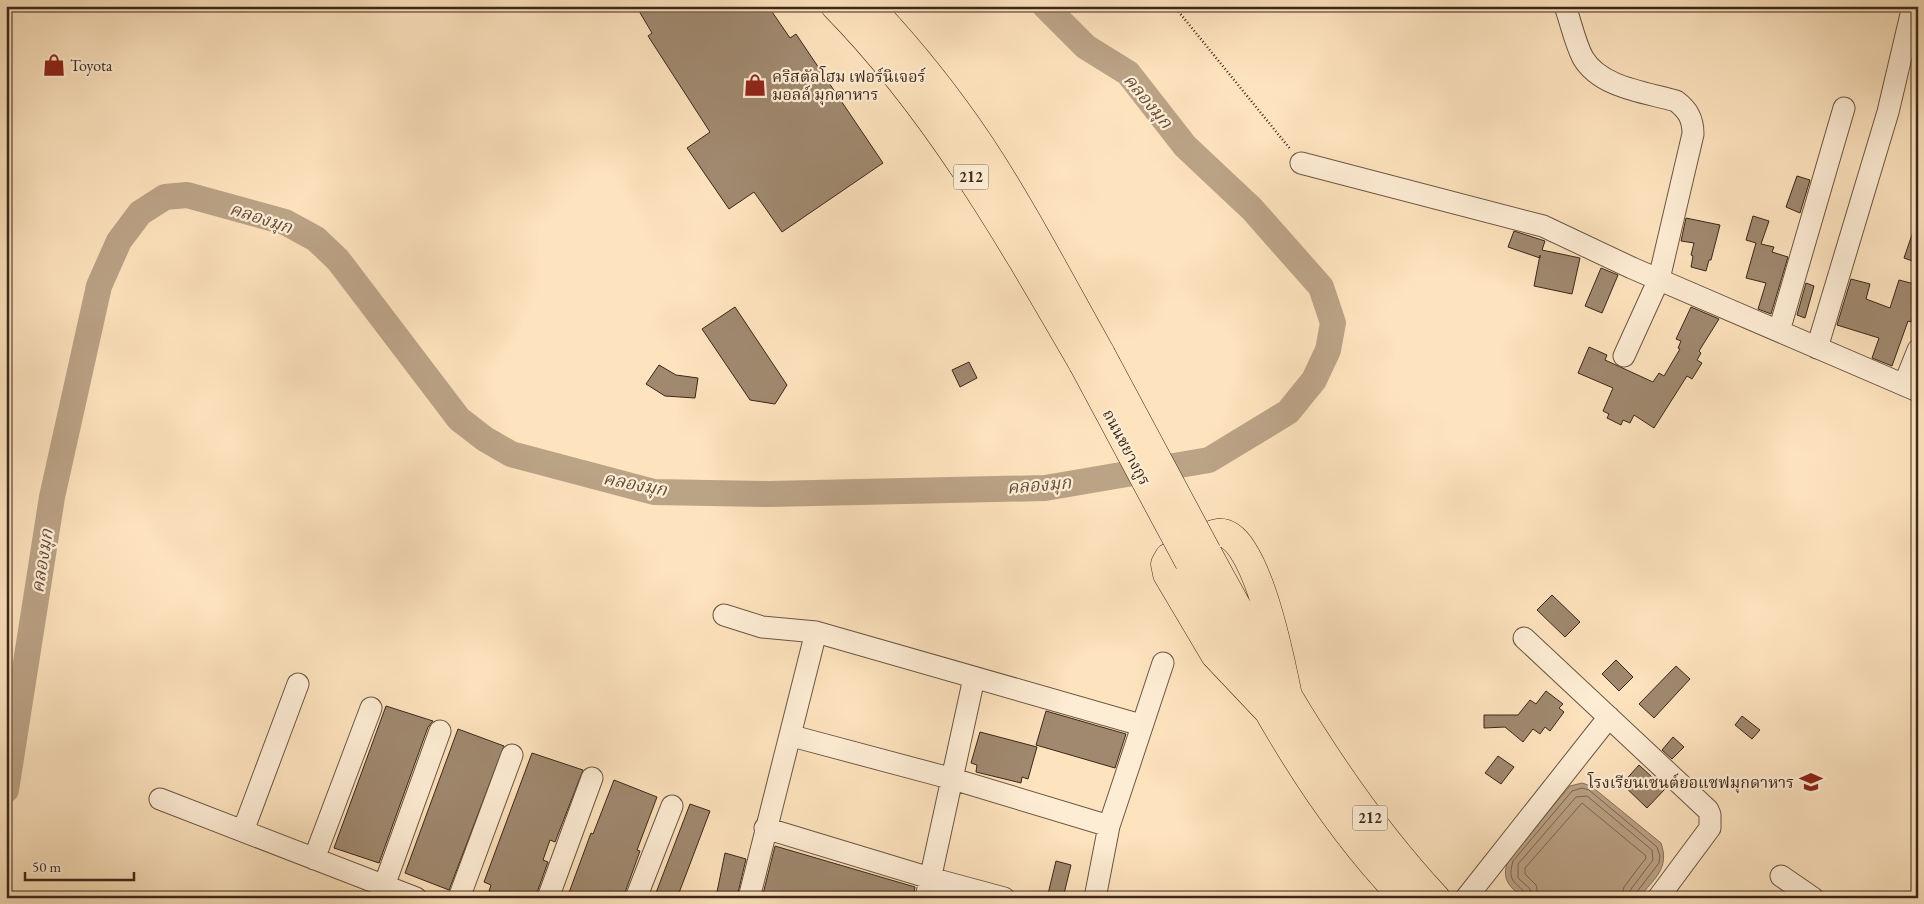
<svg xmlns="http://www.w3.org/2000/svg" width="1924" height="904" font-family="'EB Garamond','Noto Serif Thai',serif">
<rect width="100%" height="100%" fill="#fde3be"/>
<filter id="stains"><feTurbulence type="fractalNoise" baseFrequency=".004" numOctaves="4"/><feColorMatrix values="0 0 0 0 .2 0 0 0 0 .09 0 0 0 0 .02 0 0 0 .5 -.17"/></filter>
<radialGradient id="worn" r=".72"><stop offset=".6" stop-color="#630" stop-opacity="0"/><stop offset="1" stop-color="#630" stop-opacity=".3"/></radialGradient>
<path fill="#bba386" stroke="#88715a" d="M1582 783 1591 786 1661 843C1670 869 1654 878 1639 898H1523C1507 884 1502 880 1508 859L1570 786Z"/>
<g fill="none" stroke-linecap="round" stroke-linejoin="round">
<path stroke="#7c6550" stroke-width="1" d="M1526 898C1523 881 1505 888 1513 861L1572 791 1582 788 1589 790 1657 847 1660 856 1659 863 1636 893 1635 898
M1532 898 1530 889 1518 878V864L1576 797 1587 796 1652 850 1653 860 1631 889 1629 898
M1539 898 1536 885 1525 874V868L1582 803 1645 855 1646 858 1624 887 1621 898"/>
<path stroke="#bba386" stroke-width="26" d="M6 790 52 497 99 286 119 241 140 213 165 197 187 195 285 222 316 239 338 260 459 419 485 439 511 454 654 492 769 494 1045 488 1209 460 1288 412 1314 380 1328 350 1333 323 1321 287 1252 209 1185 146 1128 73 1086 47 1045 6"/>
</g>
<path fill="#a0896f" stroke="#3c2719" d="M636 6H768L790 38 796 34 883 163 782 232 754 192 729 209 687 148 710 132 648 36 652 33Z
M1797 176 1810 180 1800 213 1786 207Z
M1753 216 1769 221 1761 244 1774 247 1772 252 1788 257 1771 314 1758 309 1766 283 1746 278 1756 243 1746 240Z
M1686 218 1720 225 1711 260H1709L1706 271 1691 267 1693 256 1691 255 1694 243 1681 241Z
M1916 223H1918V263L1904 258Z
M1514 231 1545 241 1542 250 1580 258 1572 294 1534 286 1540 255V258L1508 247Z
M1601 268 1618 275 1602 313 1585 306Z
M1851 279 1870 284 1866 299 1890 308 1899 280 1918 285V303L1911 322 1908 321 1892 366 1872 358 1879 338 1837 325Z
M1806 283 1814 286 1805 318 1797 315Z
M735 307 787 385 775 404 750 400 702 329Z
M1691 307 1719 319 1699 351 1701 353 1697 360 1702 363 1692 379 1687 376 1654 428 1634 415 1630 423 1623 420 1621 425 1607 418 1609 414 1603 411 1613 388 1578 373 1589 347 1607 355 1605 360 1653 382 1659 373 1664 376 1680 349 1678 348 1681 341 1676 339Z
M969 362 977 378 960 387 952 370Z
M659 365 676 375 698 378 695 398 665 396 646 384Z
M1552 595 1580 622 1565 637 1537 610Z
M1616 660 1633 677 1619 691 1602 674Z
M1676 666 1690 679 1654 718 1639 704Z
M1546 691 1563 704 1559 708 1564 712 1550 731 1545 727 1540 734 1533 729 1523 742 1505 727 1484 728V715H1518L1530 700 1536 704Z
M386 706 433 721 428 727 379 863 334 848Z
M1046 711 1126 734 1115 768 1036 745Z
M1742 716 1760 730 1752 739 1735 725Z
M458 729 504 746 449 890 405 873Z
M980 732 1037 747 1028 779 1022 777 1021 783 976 772 977 765 971 763Z
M1673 737 1684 747 1672 759 1662 750Z
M532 753 583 770 555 842 550 840 543 860 548 862 535 898H507L489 891 491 885 484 882Z
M1498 756 1514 767 1501 784 1485 773Z
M1639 765 1665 789 1647 808 1622 784Z
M614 780 657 797 637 850 640 851 623 898H567L591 833 593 834Z
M690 804 710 811 690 864 677 898H654Z
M775 846 915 887 913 898H762Z
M725 853 746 859 737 897 717 892Z
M1056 861 1071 865 1063 898H1047Z"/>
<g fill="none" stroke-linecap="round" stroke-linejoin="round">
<defs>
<path id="minor" d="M1565 6C1571 23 1575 43 1583 58 1601 88 1645 92 1676 101 1688 110 1693 119 1693 134L1659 279 1624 356
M1301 163 1543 226 1632 268 1918 391
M1779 331 1844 108
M1817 348 1888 112 1913 6
M1904 385 1918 350
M724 615 762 627 816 632 1141 725
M1524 638 1708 810 1710 815V828L1658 898
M792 736 953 779 1109 826
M160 799 416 898
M765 828 930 878 1004 898
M243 831 298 684
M314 859 371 708
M1781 876 1813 898
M384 886 440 731
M459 898 512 755
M548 898 592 778
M636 898 672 806
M749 898 816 632
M926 898 974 678
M1095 898 1109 826 1163 663
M1466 898 1609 717"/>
<path id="major" d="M835 6C938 111 1010 238 1083 364
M869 6C910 49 948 97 981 146 1025 213 1062 285 1101 354
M1207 552C1273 674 1341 796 1436 898
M1189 562C1248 678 1312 804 1404 898
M1267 710 1215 655 1167 574 1165 564 1169 557C1180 552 1208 534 1218 533 1256 528 1282 667 1288 696"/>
</defs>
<use href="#minor" stroke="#6c5642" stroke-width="23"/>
<use href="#major" stroke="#3c2719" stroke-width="29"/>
<path stroke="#3c2719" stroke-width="2.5" stroke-dasharray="1 2.5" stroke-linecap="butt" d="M1174 6 1291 150"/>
<use href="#minor" stroke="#feedd5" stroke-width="21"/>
<use href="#major" stroke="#fde3be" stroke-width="28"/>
<defs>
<path id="major-bridge" d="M1101 354 1207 552
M1083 364 1189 562"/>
</defs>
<use href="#major-bridge" stroke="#3c2719" stroke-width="29" stroke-linecap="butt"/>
<use href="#major-bridge" stroke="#fde3be" stroke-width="28"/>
</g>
<defs>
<symbol id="shop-bare" viewBox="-9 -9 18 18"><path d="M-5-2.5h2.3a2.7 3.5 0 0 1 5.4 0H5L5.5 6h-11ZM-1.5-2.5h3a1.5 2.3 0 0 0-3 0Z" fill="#8f2418" stroke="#feedd5" stroke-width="2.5" paint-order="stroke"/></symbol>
<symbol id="school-bare" viewBox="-9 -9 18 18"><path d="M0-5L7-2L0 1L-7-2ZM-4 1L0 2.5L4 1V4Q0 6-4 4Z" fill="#8f2418" stroke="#feedd5" stroke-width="2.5" paint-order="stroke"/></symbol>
</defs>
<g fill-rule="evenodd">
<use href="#shop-bare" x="38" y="49" width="32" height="32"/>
<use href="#shop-bare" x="739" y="69" width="32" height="32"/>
<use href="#school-bare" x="1795" y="766" width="32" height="32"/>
</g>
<g text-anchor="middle" stroke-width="4.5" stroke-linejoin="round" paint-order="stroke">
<g fill="#feedd5" stroke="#766251" stroke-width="1">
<rect x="953.5" y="164.5" width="35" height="25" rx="4"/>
<rect x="1352.5" y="805.5" width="35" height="25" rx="4"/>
</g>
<g font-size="15" font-weight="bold" fill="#3c2719">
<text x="971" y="182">212</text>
<text x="1370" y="823">212</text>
</g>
<g font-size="16" fill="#3c2719" stroke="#feedd5" text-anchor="start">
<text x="70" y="71">Toyota</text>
<text x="772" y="82">คริสตัลโฮม เฟอร์นิเจอร์<tspan x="772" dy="18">มอลล์ มุกดาหาร</tspan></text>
<text x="1794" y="788" text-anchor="end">โรงเรียนเซนต์ยอแซฟมุกดาหาร</text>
</g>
<g font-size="16" fill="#3c2719" stroke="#feedd5">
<text transform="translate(1127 447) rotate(62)" y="6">ถนนชยางกูร</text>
</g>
<g font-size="18" font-style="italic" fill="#624c3a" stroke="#feedd5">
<text transform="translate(1148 101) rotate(50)" y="6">คลองมุก</text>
<text transform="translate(261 218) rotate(18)" y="6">คลองมุก</text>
<text transform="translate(635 484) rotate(11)" y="6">คลองมุก</text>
<text transform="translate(1039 485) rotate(-5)" y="6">คลองมุก</text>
<text transform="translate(42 561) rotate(-81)" y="6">คลองมุก</text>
</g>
</g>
<rect width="1924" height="904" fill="none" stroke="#fde3be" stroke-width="25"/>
<rect x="8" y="8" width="1909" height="889" fill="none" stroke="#3c2719" stroke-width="2.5"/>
<rect x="12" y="12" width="1899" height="879" fill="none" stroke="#3c2719"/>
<path d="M25 872v8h109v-8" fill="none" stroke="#3c2719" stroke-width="2.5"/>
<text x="32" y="872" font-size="15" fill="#3c2719" stroke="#feedd5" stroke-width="4" paint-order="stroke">50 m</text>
<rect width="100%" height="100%" filter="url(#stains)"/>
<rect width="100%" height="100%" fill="url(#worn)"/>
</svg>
